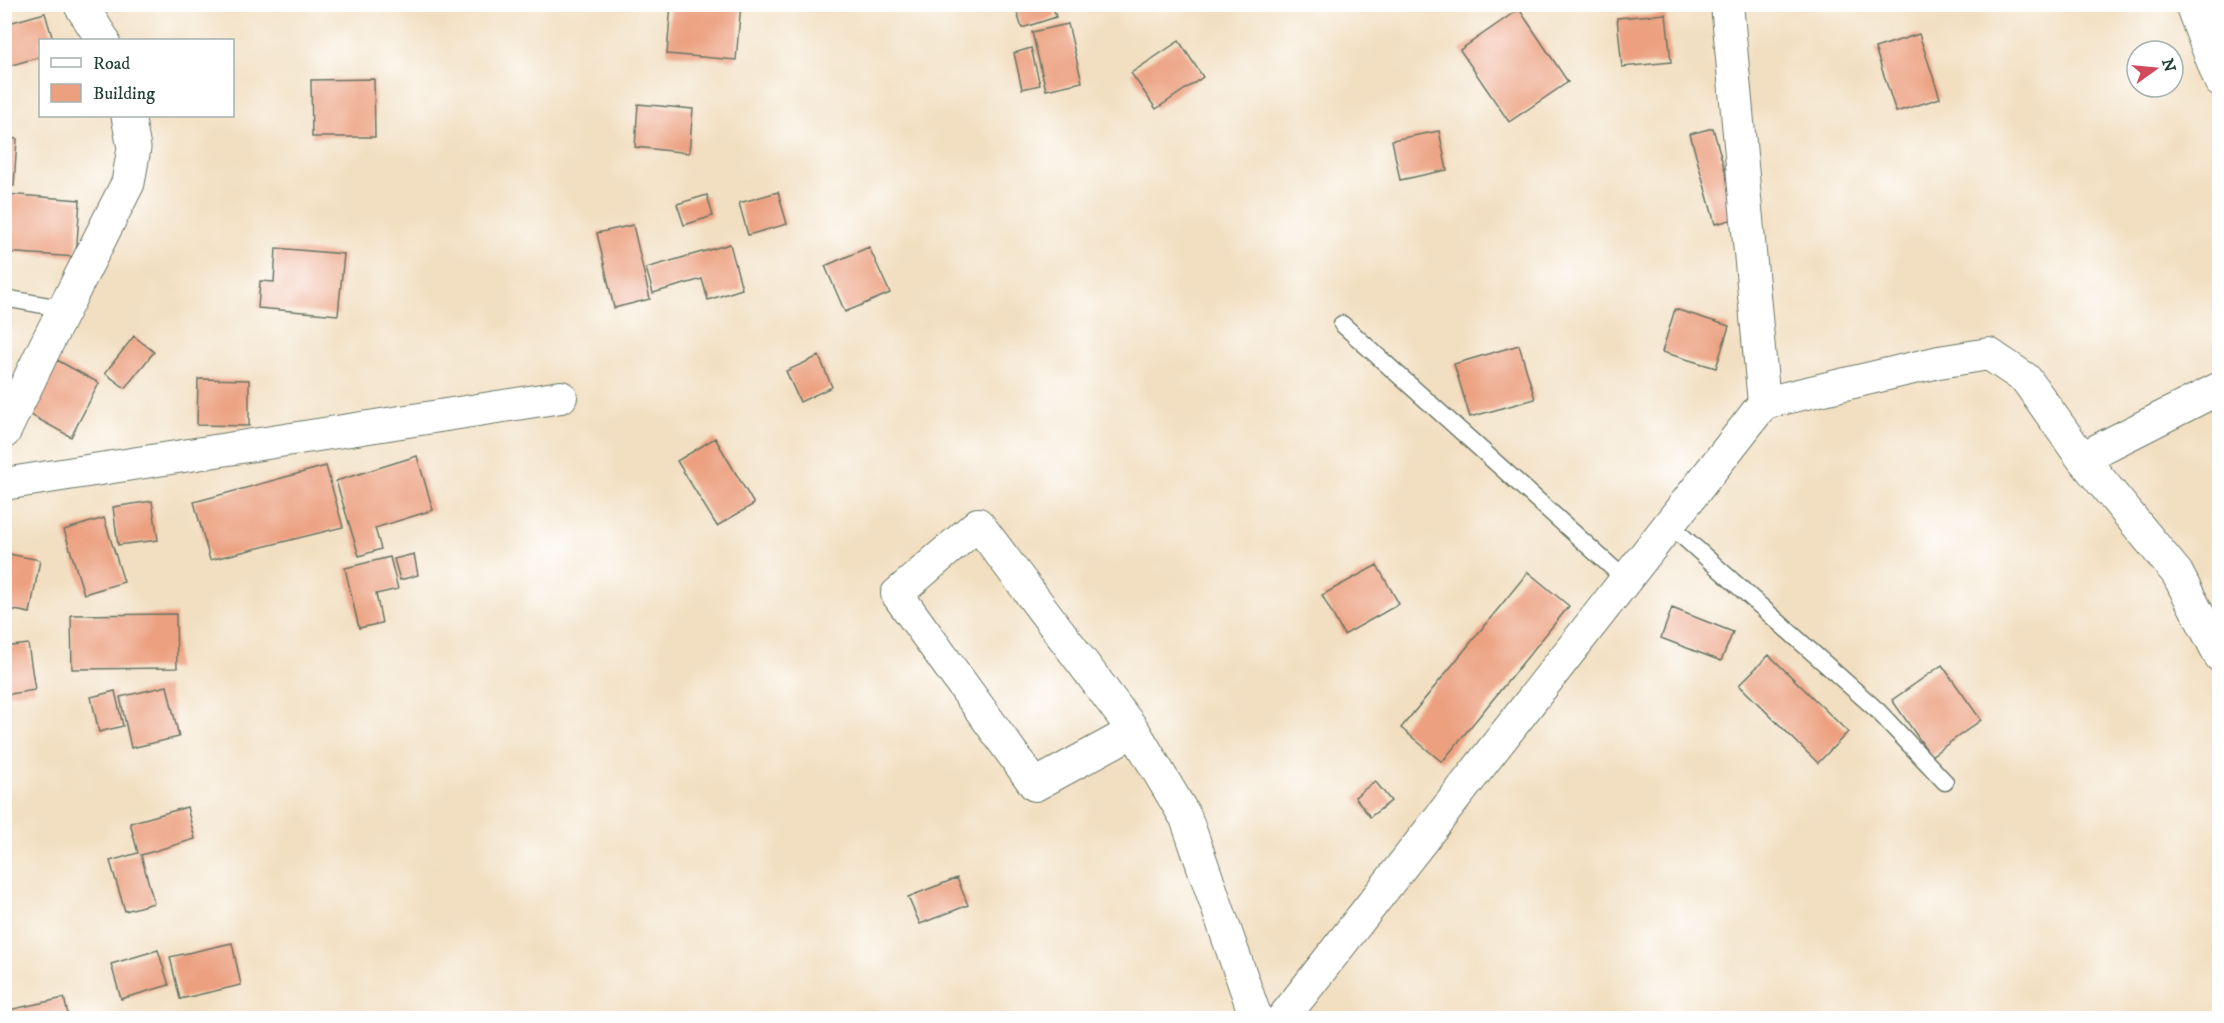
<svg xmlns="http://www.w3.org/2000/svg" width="2224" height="1023" font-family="'IM FELL DW Pica',serif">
<rect width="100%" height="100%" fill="#fff"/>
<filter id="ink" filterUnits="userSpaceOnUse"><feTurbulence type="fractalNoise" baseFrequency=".0167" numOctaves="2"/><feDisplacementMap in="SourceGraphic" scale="12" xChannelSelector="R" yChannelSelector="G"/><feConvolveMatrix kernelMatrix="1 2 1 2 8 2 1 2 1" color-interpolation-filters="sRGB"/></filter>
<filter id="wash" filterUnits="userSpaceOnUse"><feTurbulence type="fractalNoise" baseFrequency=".008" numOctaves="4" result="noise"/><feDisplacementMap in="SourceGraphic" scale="24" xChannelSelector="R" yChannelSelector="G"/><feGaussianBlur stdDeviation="1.35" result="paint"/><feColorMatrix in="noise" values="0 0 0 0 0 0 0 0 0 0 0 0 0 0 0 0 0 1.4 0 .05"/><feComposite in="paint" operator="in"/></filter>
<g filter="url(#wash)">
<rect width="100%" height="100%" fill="#f2dfc1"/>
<g id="blocks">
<path fill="#eca080" d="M671 4H741L736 60 667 54Z
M1014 4H1052L1056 17 1022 28Z
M1519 9 1568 82 1509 122 1460 50Z
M45 13 53 40H40V57L5 67V24Z
M1666 14 1671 62 1622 67 1617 18Z
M1068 24 1082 82 1046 90 1032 32Z
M1919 34 1940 98 1896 112 1875 48Z
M1179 41 1203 77 1156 109 1131 73Z
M1031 48 1040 85 1022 89 1014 53Z
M374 79 375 137H312L311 80Z
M638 104 693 109 689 153 635 147Z
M1713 128 1738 218 1715 224 1690 134Z
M1439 131 1447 170 1400 180 1392 140Z
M4 138 17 139 14 186 4 185Z
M778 192 787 224 748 235 739 203Z
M6 194 80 200 76 257 4 252Z
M707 195 713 216 684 225 677 204Z
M633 225 650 299 614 308 597 233Z
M730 244 742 289 708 300 702 279 653 293 646 268Z
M869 247 890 293 845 312 825 266Z
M276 248 344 254 338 315 258 308 260 281 274 282Z
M1675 309 1729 326 1716 368 1662 352Z
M134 336 154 352 125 388 105 373Z
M1519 345 1535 399 1470 417 1454 364Z
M819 356 832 387 800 402 786 371Z
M57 360 99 383 71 437 29 414Z
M198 379 249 380V426L197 425Z
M715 438 754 504 717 526 677 461Z
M417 456 433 510 375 528 381 549 359 556 336 481Z
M326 466 343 527 210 560 194 502Z
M152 501 158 540 118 545 113 507Z
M104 518 124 582 84 594 64 530Z
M4 553 40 560 30 613 4 608Z
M414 554 418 575 400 580 394 559Z
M390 557 398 589 376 594 382 623 359 628 345 568Z
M1377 565 1399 604 1344 635 1322 595Z
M1528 572 1569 606 1442 762 1401 728Z
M1672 608 1733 632 1721 661 1661 638Z
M176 614 177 668 72 669 71 615Z
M28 644 35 690 4 695V647Z
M1769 655 1848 732 1818 763 1739 685Z
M1942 665 1981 720 1931 756 1892 700Z
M167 686 179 737 131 748 120 697Z
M115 691 123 726 99 732 91 697Z
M1375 781 1391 801 1370 817 1355 797Z
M187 807 195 839 141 855 154 903 125 911 110 861 138 853 130 823Z
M957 878 968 905 920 924 908 897Z
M232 943 241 985 180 999 170 957Z
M158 950 169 985 121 999 111 964Z
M64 998 69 1018H4V1011Z"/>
</g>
</g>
<g filter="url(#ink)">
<use href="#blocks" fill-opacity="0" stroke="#697665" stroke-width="1.5"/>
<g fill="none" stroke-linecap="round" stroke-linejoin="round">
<defs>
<path id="service" d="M4 298 66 309
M1342 324 1626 580
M1671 526 1878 711 1945 782"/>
<path id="minor" d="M1727 4 1764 403
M2191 4 2220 81
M2082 458 2220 388
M4 484 561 397
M1134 731 1035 785 897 594 978 524 1134 731 1186 818 1256 1018
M1283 1018 1764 403 1939 362 1989 354 2026 379 2082 458 2177 573 2220 656"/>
<path id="tertiary" d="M80 4 103 40
M4 432 45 347 128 183 134 148 128 116"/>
</defs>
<use href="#service" stroke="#697665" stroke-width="19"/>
<use href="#minor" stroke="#697665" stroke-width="34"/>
<use href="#tertiary" stroke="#697665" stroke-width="35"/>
<use href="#service" stroke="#fff" stroke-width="16"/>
<use href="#minor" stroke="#fff" stroke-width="32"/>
<use href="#tertiary" stroke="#fff" stroke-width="33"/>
</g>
</g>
<rect width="2224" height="1023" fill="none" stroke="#fff" stroke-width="24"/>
<rect x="39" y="39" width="195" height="78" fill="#ffffff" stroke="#a5b1ae" stroke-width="1.5"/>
<rect x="51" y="58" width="30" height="9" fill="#ffffff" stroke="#a5b1ae" stroke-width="1.5"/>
<text x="93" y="69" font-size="18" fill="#1f3d34">Road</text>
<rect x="51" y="84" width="30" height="18" fill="#eca080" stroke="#a5b1ae" stroke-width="1.5"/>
<text x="93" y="99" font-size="18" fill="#1f3d34">Building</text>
<g transform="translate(2155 69) rotate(75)"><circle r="28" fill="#ffffff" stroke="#a5b1ae" stroke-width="1.5"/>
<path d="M0-4.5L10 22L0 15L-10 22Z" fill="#d1495b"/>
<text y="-9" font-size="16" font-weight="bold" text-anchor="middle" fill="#1f3d34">N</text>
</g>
</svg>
